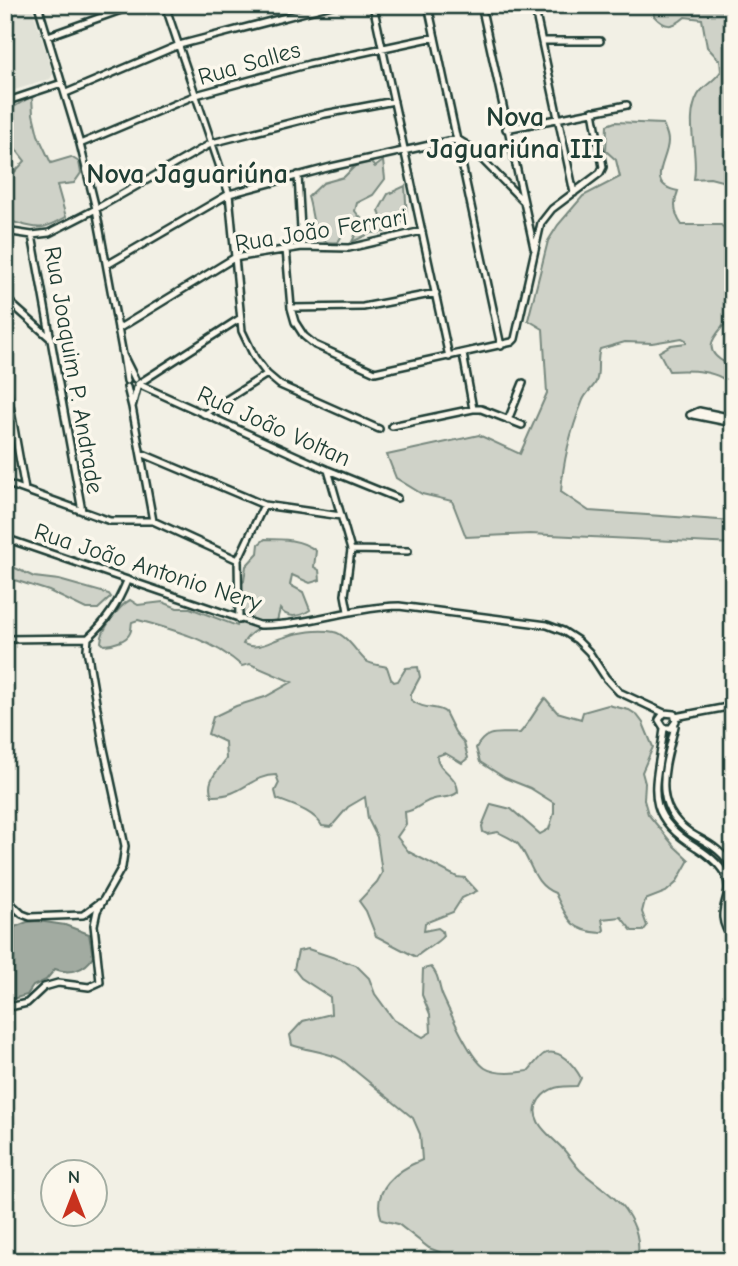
<svg xmlns="http://www.w3.org/2000/svg" width="738" height="1266" font-family="'Comic Neue',sans-serif">
<rect width="100%" height="100%" fill="#f2f0e5"/>
<filter id="ink" filterUnits="userSpaceOnUse"><feTurbulence type="fractalNoise" baseFrequency=".0143" numOctaves="2"/><feDisplacementMap in="SourceGraphic" scale="14" xChannelSelector="R" yChannelSelector="G"/><feConvolveMatrix kernelMatrix="1 2 1 2 8 2 1 2 1" color-interpolation-filters="sRGB"/></filter>
<g filter="url(#ink)">
<path fill="#e0e1d6" d="M5 5H31L53 74 50 79 8 92 5 83Z"/>
<path fill="#cfd2c8" stroke="#77887e" stroke-width="2" d="M657 5H733V184L710 178 694 179C699 152 684 121 698 95 704 85 715 81 721 71L720 61 707 47 702 19 685 17C673 28 665 28 654 16V7Z
M32 96 33 114 38 135 51 163 71 157 79 162 81 173 74 183 57 185 66 217C37 234 35 227 5 220V166L12 175 25 161 11 143 15 135 9 110Z
M615 122 663 124C665 129 668 135 668 141 668 161 644 184 678 191 673 203 674 214 682 225H721C725 230 732 237 733 243 735 256 735 297 733 310 730 327 691 345 726 363L730 360 733 362V388C721 369 688 370 669 371L659 352 671 345 686 343V340L682 338 652 343 625 342 600 349C596 360 600 371 596 382 593 388 586 393 583 400 571 430 563 460 561 492L589 511 733 521V544L530 534 466 537 452 501 422 494 396 478 387 455 479 435 520 454 547 393 543 329 528 320 548 241 558 225 583 196 620 177 616 160 606 151 607 125Z
M383 161 385 179 373 195 357 203 355 211C363 222 370 226 384 227L379 210 388 194 405 186 407 217 401 223H390L385 232 371 233 352 242 357 231 348 226 338 242C310 247 315 217 308 197L323 183 344 177 357 164 370 162 375 167Z
M265 539C282 539 302 539 316 551L314 567 319 570 320 580 310 583 292 575 290 585 303 592 310 610C300 617 287 619 280 609L277 621C265 624 248 632 243 644 259 651 269 641 285 637 299 632 319 629 334 632 346 634 357 653 366 661 372 665 380 665 387 667L391 679 394 682 398 681 406 668 418 667 420 677 411 694V700C425 711 436 705 445 712L455 732 464 743 468 758 462 763 445 753 437 756C437 770 458 775 458 792 451 799 442 796 431 800 421 803 416 811 405 812L406 824 397 837 409 852 457 877 465 878 477 891 462 898 453 912 425 923 424 931 438 928 442 931 443 936C438 943 423 950 416 957L376 936 366 911 359 901 377 882 382 873 377 837 368 819 365 797 348 807 331 827 322 826C314 811 292 805 277 799L275 791 279 783 276 775C250 775 243 797 212 796 205 780 218 772 226 759L225 742 208 734 213 717 236 706 265 697 292 682 250 664 242 666C213 640 174 630 138 620L132 622C131 625 132 630 130 633 127 641 111 645 104 645L101 642C101 630 119 606 130 600L138 605 163 602 177 608H190L237 626 242 605 241 584 244 581 246 566 258 553 259 544Z
M11 566 34 577 59 580 109 594 111 597 98 609H86L49 591 8 578 5 576V568Z
M545 698 557 712 581 719 583 712 608 705 629 710 637 715 643 723 653 747 642 772 645 783 644 800 648 814 674 846 689 860 676 883 666 892 645 900 642 912 647 926 643 931H632L621 917 602 919 604 930 601 933C570 931 567 918 555 893 532 884 532 861 518 844 512 838 505 836 498 832L487 834 483 832 482 826 491 804 511 809 540 834 549 829 554 813V803L530 788 505 778 480 762 476 748C487 727 502 735 520 733 530 722 536 709 545 698Z
M308 949 356 965 369 978 375 994 394 1020 423 1037 431 1032 430 1014 422 995 423 969 431 967C440 976 438 986 443 997 451 1014 470 1058 485 1068 496 1075 516 1073 528 1071 533 1066 539 1057 544 1054 560 1047 575 1067 581 1078L577 1086C561 1086 549 1086 539 1100 526 1120 551 1136 563 1149 569 1155 573 1163 580 1170 594 1183 614 1194 625 1210 636 1226 641 1241 637 1261H462L429 1248 398 1224 382 1220C370 1190 397 1170 422 1160L420 1134 413 1118 342 1060C327 1051 308 1051 292 1045L290 1035 303 1021 331 1014 330 997 301 978 294 969 298 951Z"/>
<path fill="#a2aba1" stroke="#6e7f75" stroke-width="2" d="M38 921 65 925 89 934 93 957C85 970 70 975 55 969L46 980 33 986 27 995 5 1001V931L27 922Z"/>
<g fill="none" stroke-linecap="round" stroke-linejoin="round">
<defs>
<path id="street" d="M38 5 80 144 96 209 123 355
M165 5 229 194 242 331 255 358 267 374 280 385 379 429
M373 5 449 357
M428 5 501 346
M481 5 534 248
M534 5 574 193
M48 36 135 5
M542 41H600
M66 93 179 45 332 5
M5 102 62 83
M506 129 627 105
M80 144 196 95 309 64 435 37
M298 175 302 247
M5 231 32 235 49 233 96 209 212 143 325 114 394 101
M32 235 82 511
M286 249 291 308 295 322 304 336 315 345 375 372 512 342 515 339 541 223 552 209 600 173 603 167 593 111
M107 265 229 194 331 167 457 139 470 147 524 202
M5 298 50 338
M291 308 363 307 436 293
M118 329 234 258 302 247 349 248 422 231
M463 354 473 409H481L522 425
M5 377 25 490
M127 381 123 355 135 379
M138 384 328 470 397 498
M138 384 239 319
M127 387 132 407 137 388
M132 407 153 521
M204 414 267 374
M690 415 699 411 733 418
M693 415 733 423
M508 420 523 383
M392 426 473 409
M141 453 264 505 341 516
M328 470 351 550 345 595 348 611
M5 483 110 521H153L238 560
M5 538 259 625C306 626 351 607 399 606L547 625 563 631 577 640 589 652 606 678 619 692 664 713 674 714 676 721 671 728H664L659 720 664 713
M351 550 408 551
M239 620 238 560 264 505
M5 639 88 638
M675 717 733 706
M675 726C664 770 649 810 697 837 712 845 726 854 733 870
M664 728C658 783 638 812 696 847 707 854 721 864 726 877 735 899 710 911 733 939
M5 898 22 914 30 917 83 915 99 903
M5 902 8 919 5 926
M733 906V919
M5 1008 27 1003 44 987 58 983 89 987 100 982 94 925 97 911 122 867 125 846 103 744 87 649 88 638C107 621 117 605 127 581"/>
</defs>
<use href="#street" stroke="#1f3d34" stroke-width="10"/>
<use href="#street" stroke="#fbf7ec" stroke-width="5"/>
</g>
</g>
<g text-anchor="middle" stroke-width="7" stroke-linejoin="round" paint-order="stroke">
<g font-size="24" fill="#1f3d34" stroke="#fbf7ec">
<text transform="translate(249 63) rotate(-16)" y="8">Rua Salles</text>
<text transform="translate(321 230) rotate(-9)" y="8">Rua João Ferrari</text>
<text transform="translate(74 370) rotate(80)" y="8">Rua Joaquim P. Andrade</text>
<text transform="translate(274 426) rotate(24)" y="8">Rua João Voltan</text>
<text transform="translate(148 567) rotate(18)" y="8">Rua João Antonio Nery</text>
</g>
<g font-size="28" font-weight="bold" fill="#1f3d34" stroke="#fbf7ec">
<text x="515" y="126">Nova<tspan x="515" dy="32">Jaguariúna III</tspan></text>
<text x="187" y="183">Nova Jaguariúna</text>
</g>
</g>
<rect width="738" height="1266" fill="none" stroke="#fbf7ec" stroke-width="28"/>
<rect x="14" y="14" width="710" height="1238" fill="none" stroke="#1f3d34" stroke-width="2.5" filter="url(#ink)"/>
<g transform="translate(74 1193)"><circle r="33" fill="#fbf7ec" stroke="#a3ada2" stroke-width="2"/>
<path d="M0-5L12 26L0 18L-12 26Z" fill="#c8321e"/>
<text y="-10" font-size="19" font-weight="bold" text-anchor="middle" fill="#1f3d34">N</text>
</g>
</svg>
